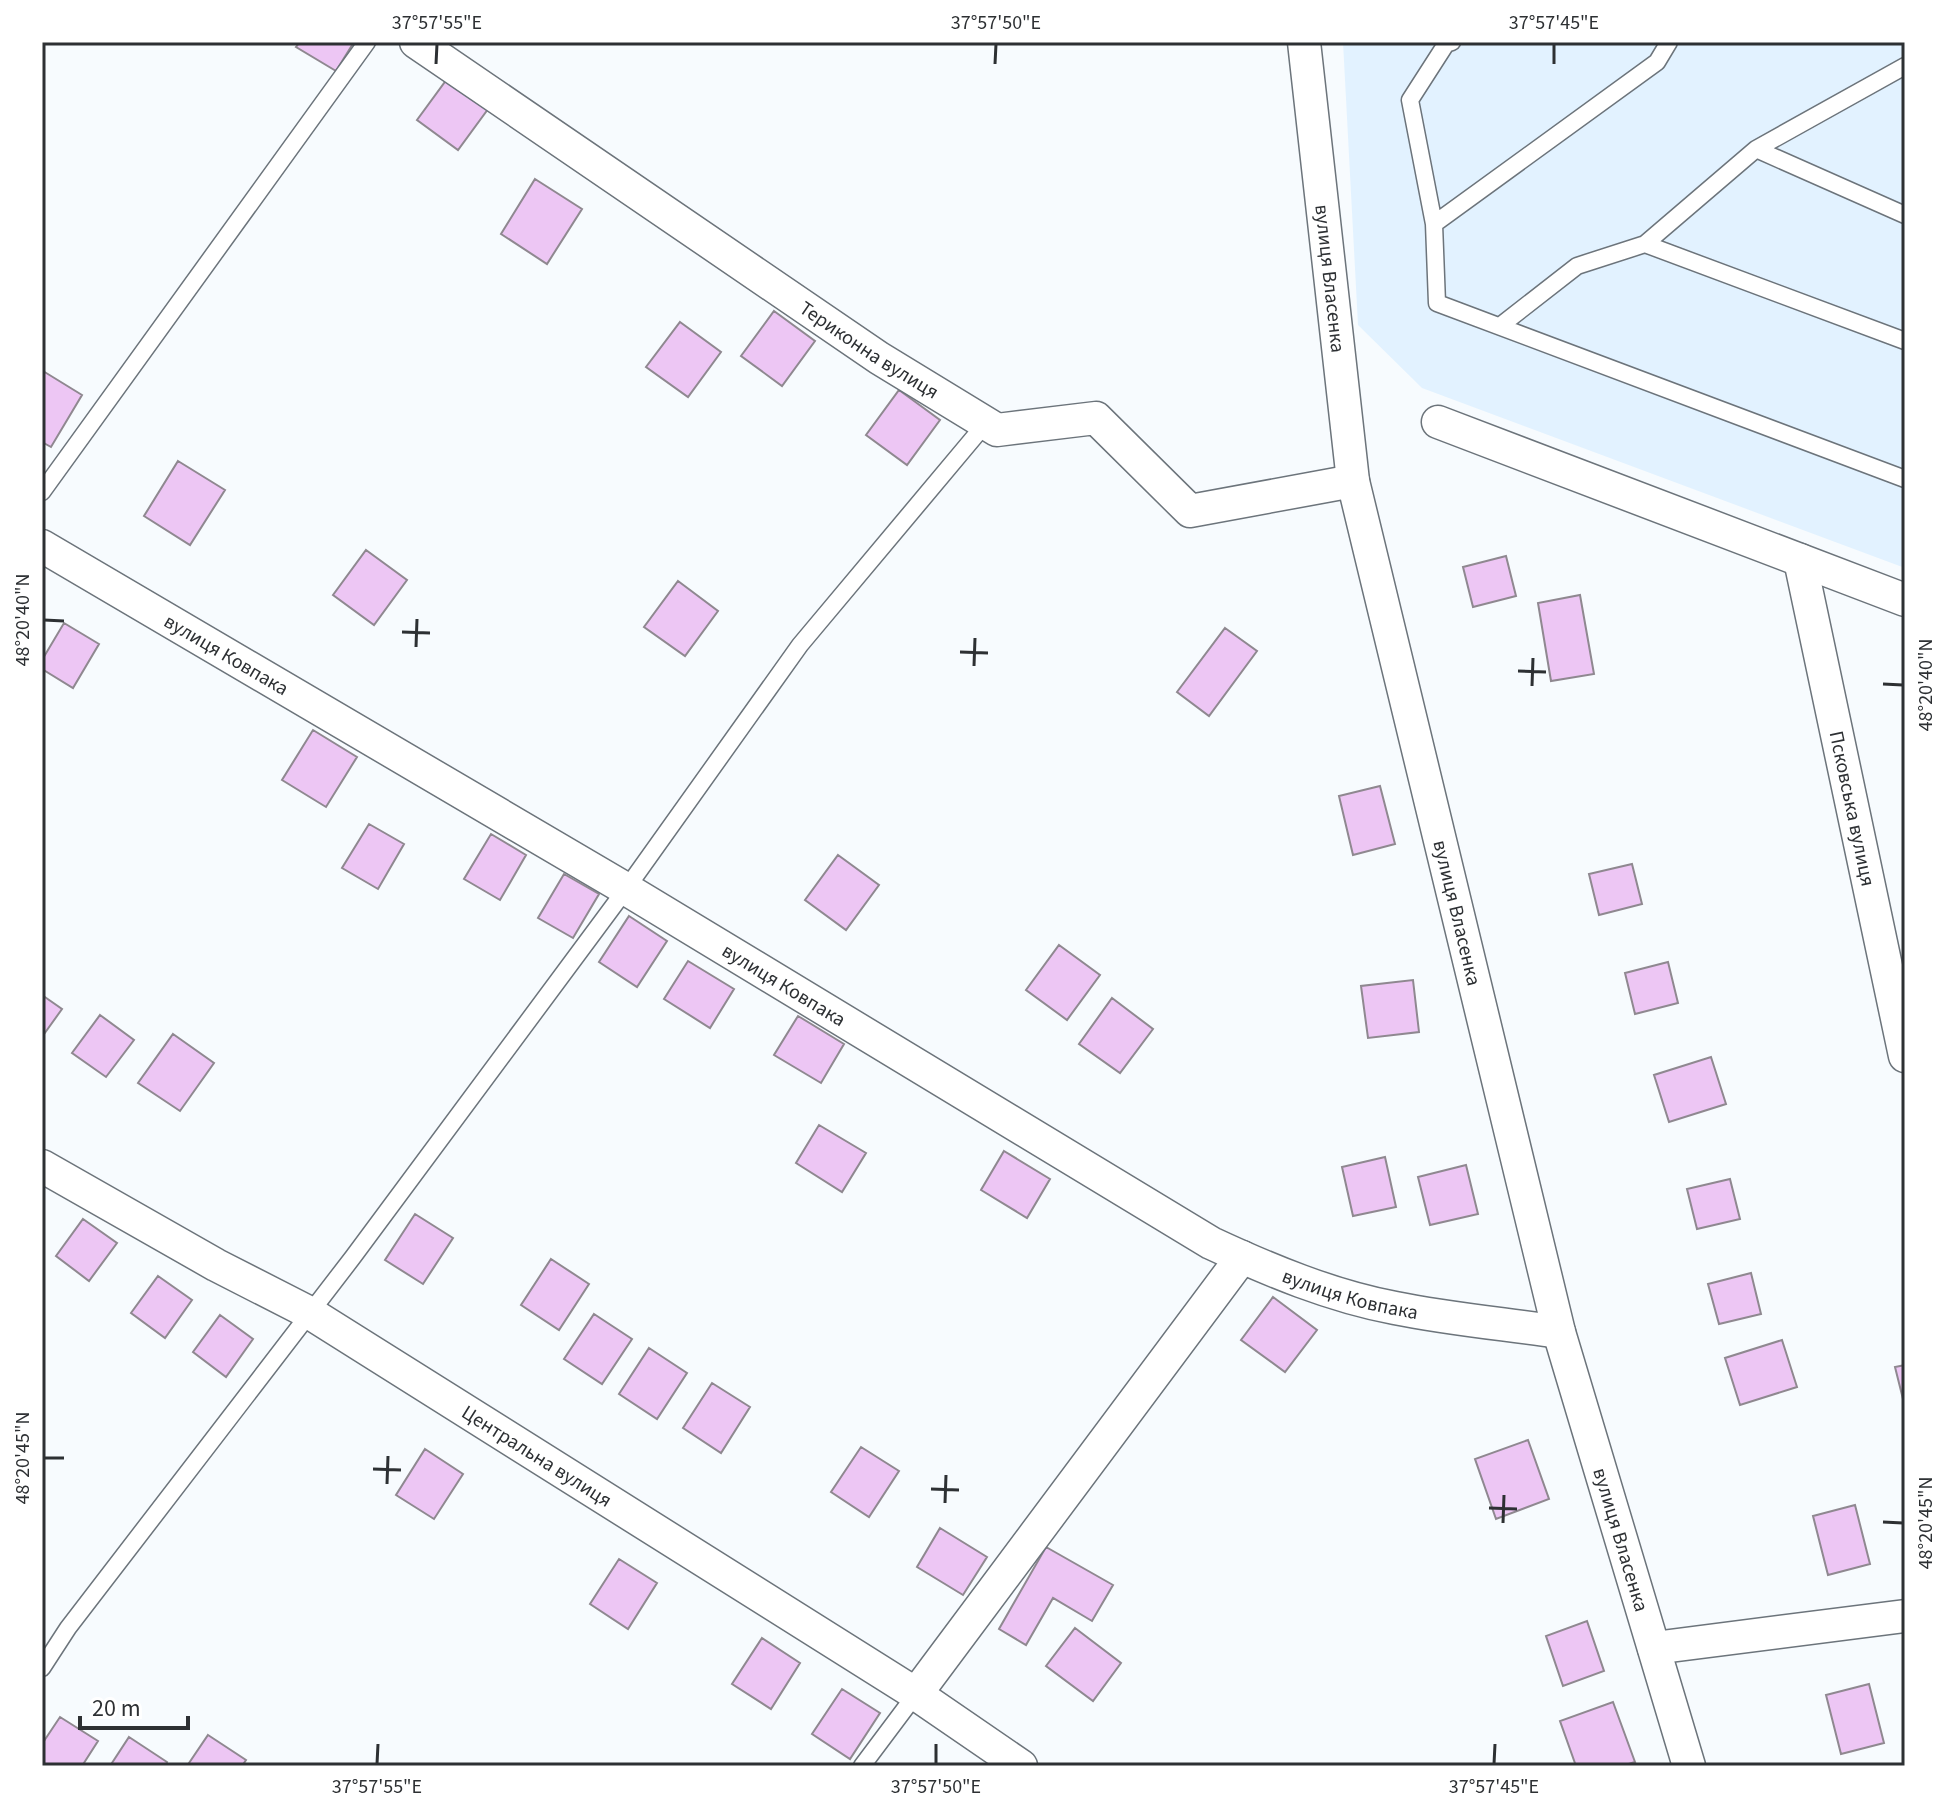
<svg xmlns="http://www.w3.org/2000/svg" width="1947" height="1808" font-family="'Source Sans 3',sans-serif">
<rect width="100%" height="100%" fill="#f7fbfe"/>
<path fill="#e2f2ff" d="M1343 42H1905V568L1422 388 1358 325Z"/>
<path fill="#edc6f4" stroke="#8f8890" stroke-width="2" d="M300 42H354L336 71 296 47Z
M450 75 491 105 458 150 417 120Z
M535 179 582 209 547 264 501 234Z
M774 311 815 341 782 386 741 356Z
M680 322 721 352 688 397 646 367Z
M43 371 82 395 51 447 42 442Z
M899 390 940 420 907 465 866 435Z
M178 461 225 490 190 545 144 516Z
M366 550 407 580 374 625 333 595Z
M1506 556 1516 596 1473 607 1463 567Z
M678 581 718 611 685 656 644 627Z
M1580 595 1594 674 1551 681 1538 603Z
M64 623 99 644 73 688 42 669V660Z
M1225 628 1257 651 1209 716 1177 692Z
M313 730 357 757 326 807 282 780Z
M1380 786 1395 844 1353 855 1339 796Z
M369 824 404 844 378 889 342 868Z
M491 834 526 855 500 900 464 879Z
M838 855 879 885 846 930 805 900Z
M1632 864 1642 904 1599 915 1589 874Z
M564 874 599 894 573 938 538 918Z
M629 916 667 941 637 987 599 962Z
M1059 945 1100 975 1067 1020 1026 990Z
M688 961 734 989 710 1028 664 999Z
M1668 962 1678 1003 1635 1014 1625 973Z
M1413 980 1419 1032 1368 1038 1361 986Z
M42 995 62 1009 42 1037Z
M1112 998 1153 1029 1120 1073 1079 1044Z
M100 1015 134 1040 106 1077 72 1053Z
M798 1016 844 1044 821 1083 774 1055Z
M173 1034 214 1063 180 1111 138 1083Z
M1711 1057 1726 1104 1669 1122 1654 1075Z
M819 1125 866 1153 842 1192 796 1163Z
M1004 1151 1050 1179 1027 1218 981 1190Z
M1385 1157 1396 1207 1353 1216 1342 1167Z
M1466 1165 1478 1214 1430 1225 1418 1177Z
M1730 1179 1740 1219 1697 1229 1687 1189Z
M415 1214 453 1238 423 1284 385 1260Z
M83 1219 117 1243 89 1281 56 1256Z
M551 1259 589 1284 559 1330 521 1305Z
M1751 1273 1761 1314 1719 1324 1708 1284Z
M158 1276 192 1300 165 1338 131 1313Z
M1273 1297 1317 1330 1285 1372 1241 1340Z
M594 1314 632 1339 602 1384 564 1359Z
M220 1315 253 1339 226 1377 193 1352Z
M1782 1340 1797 1387 1740 1405 1725 1358Z
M649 1348 687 1373 657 1419 619 1394Z
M1905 1365V1407L1895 1367Z
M712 1383 750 1407 721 1453 683 1428Z
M1528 1440 1549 1499 1496 1519 1475 1459Z
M861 1447 899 1471 869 1517 831 1492Z
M425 1449 463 1474 434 1519 396 1495Z
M1855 1505 1870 1564 1828 1575 1813 1516Z
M940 1528 987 1557 963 1595 917 1567Z
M1046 1547 1113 1585 1092 1621 1053 1598 1026 1645 999 1629Z
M619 1559 657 1583 628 1629 590 1604Z
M1587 1621 1604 1671 1563 1686 1546 1636Z
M1075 1628 1121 1663 1093 1701 1046 1666Z
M762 1638 800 1663 771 1709 732 1684Z
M1869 1684 1884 1743 1841 1754 1826 1695Z
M842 1689 880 1713 850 1759 812 1734Z
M1613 1702 1635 1762 1622 1766H1576L1560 1721Z
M60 1717 98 1741 82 1766H42V1744Z
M208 1735 246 1760 242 1766H187Z
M129 1737 167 1762 165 1766H110Z"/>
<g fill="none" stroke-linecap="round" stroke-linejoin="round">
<defs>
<path id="lane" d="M1452 42 1446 44 1410 100 1434 224 1437 303 1905 479
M1905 66 1756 149 1645 244 1905 341
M1756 149 1905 215
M1434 224 1657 62 1669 42
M1500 326 1577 266 1645 244
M42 492 367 42
M42 1668 68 1628 353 1257 626 889 800 645 986 423
M862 1766 916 1694"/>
<g id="street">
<path id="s1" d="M416 42 879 358 997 430 1096 418 1190 511 1353 481"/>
<path id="s2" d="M1304 42 1353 481 1559 1332 1689 1766"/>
<path d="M1438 422 1905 600"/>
<path id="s3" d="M42 546 626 889 1211 1243C1269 1270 1331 1296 1395 1308 1449 1319 1505 1324 1559 1332"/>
<path id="s4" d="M1800 560 1905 1056"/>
<path id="s5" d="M42 1166 216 1265 310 1313 916 1694 1021 1766"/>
<path d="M1654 1648 1905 1616"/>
<path d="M916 1694 1242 1257"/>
</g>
</defs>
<use href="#lane" stroke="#6c747b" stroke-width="19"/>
<use href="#street" stroke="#6c747b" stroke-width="35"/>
<use href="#lane" stroke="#fff" stroke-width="16"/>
<use href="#street" stroke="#fff" stroke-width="32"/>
</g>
<path fill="none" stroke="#2d3033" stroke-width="3" d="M436 64 437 44M995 64 996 44M1554 64V44M44 620 64 621M402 632 430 633M416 647 417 619M960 652 988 653M974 666 975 638M1518 671 1546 672M1883 684 1903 685M1532 686 1533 658M44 1458H64M373 1469 401 1470M387 1484 388 1456M931 1489 959 1490M945 1503 946 1475M1489 1508 1517 1509M1883 1522 1903 1523M1503 1523 1504 1495M377 1764 378 1744M936 1764V1744M1494 1764 1495 1744"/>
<g text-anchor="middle" stroke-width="6" stroke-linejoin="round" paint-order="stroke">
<g font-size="20" fill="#2d3033" stroke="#fff">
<text dy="7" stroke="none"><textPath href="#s2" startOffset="238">вулиця Власенка</textPath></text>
<text dy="7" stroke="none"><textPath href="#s1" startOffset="548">Териконна вулиця</textPath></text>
<text dy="7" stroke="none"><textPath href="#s3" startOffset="214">вулиця Ковпака</textPath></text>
<text dy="7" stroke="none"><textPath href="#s4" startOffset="254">Псковська вулиця</textPath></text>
<text dy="7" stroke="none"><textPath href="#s2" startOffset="886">вулиця Власенка</textPath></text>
<text dy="7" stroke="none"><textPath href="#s3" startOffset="862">вулиця Ковпака</textPath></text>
<text dy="7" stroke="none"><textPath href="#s3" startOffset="1510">вулиця Ковпака</textPath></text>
<text dy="7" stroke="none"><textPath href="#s5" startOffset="574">Центральна вулиця</textPath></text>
<text dy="7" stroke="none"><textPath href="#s2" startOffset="1534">вулиця Власенка</textPath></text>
</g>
</g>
<rect width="1947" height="1808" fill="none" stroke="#ffffff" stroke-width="88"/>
<path d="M80 1716v12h108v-12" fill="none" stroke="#2d3033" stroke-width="4"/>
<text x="92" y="1716" font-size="24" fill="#2d3033" stroke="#ffffff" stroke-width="6" paint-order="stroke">20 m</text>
<rect x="44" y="44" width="1859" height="1720" fill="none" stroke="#2d3033" stroke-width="3"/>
<g font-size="20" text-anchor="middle" fill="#2d3033">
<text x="437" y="29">37°57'55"E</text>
<text x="996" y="29">37°57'50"E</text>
<text x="1554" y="29">37°57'45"E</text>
<text transform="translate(22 620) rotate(-90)" y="7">48°20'40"N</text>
<text transform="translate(1925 685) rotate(-90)" y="7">48°20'40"N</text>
<text transform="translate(22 1458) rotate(-90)" y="7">48°20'45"N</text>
<text transform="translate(1925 1523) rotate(-90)" y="7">48°20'45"N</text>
<text x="377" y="1793">37°57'55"E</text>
<text x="936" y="1793">37°57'50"E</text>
<text x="1494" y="1793">37°57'45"E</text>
</g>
</svg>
